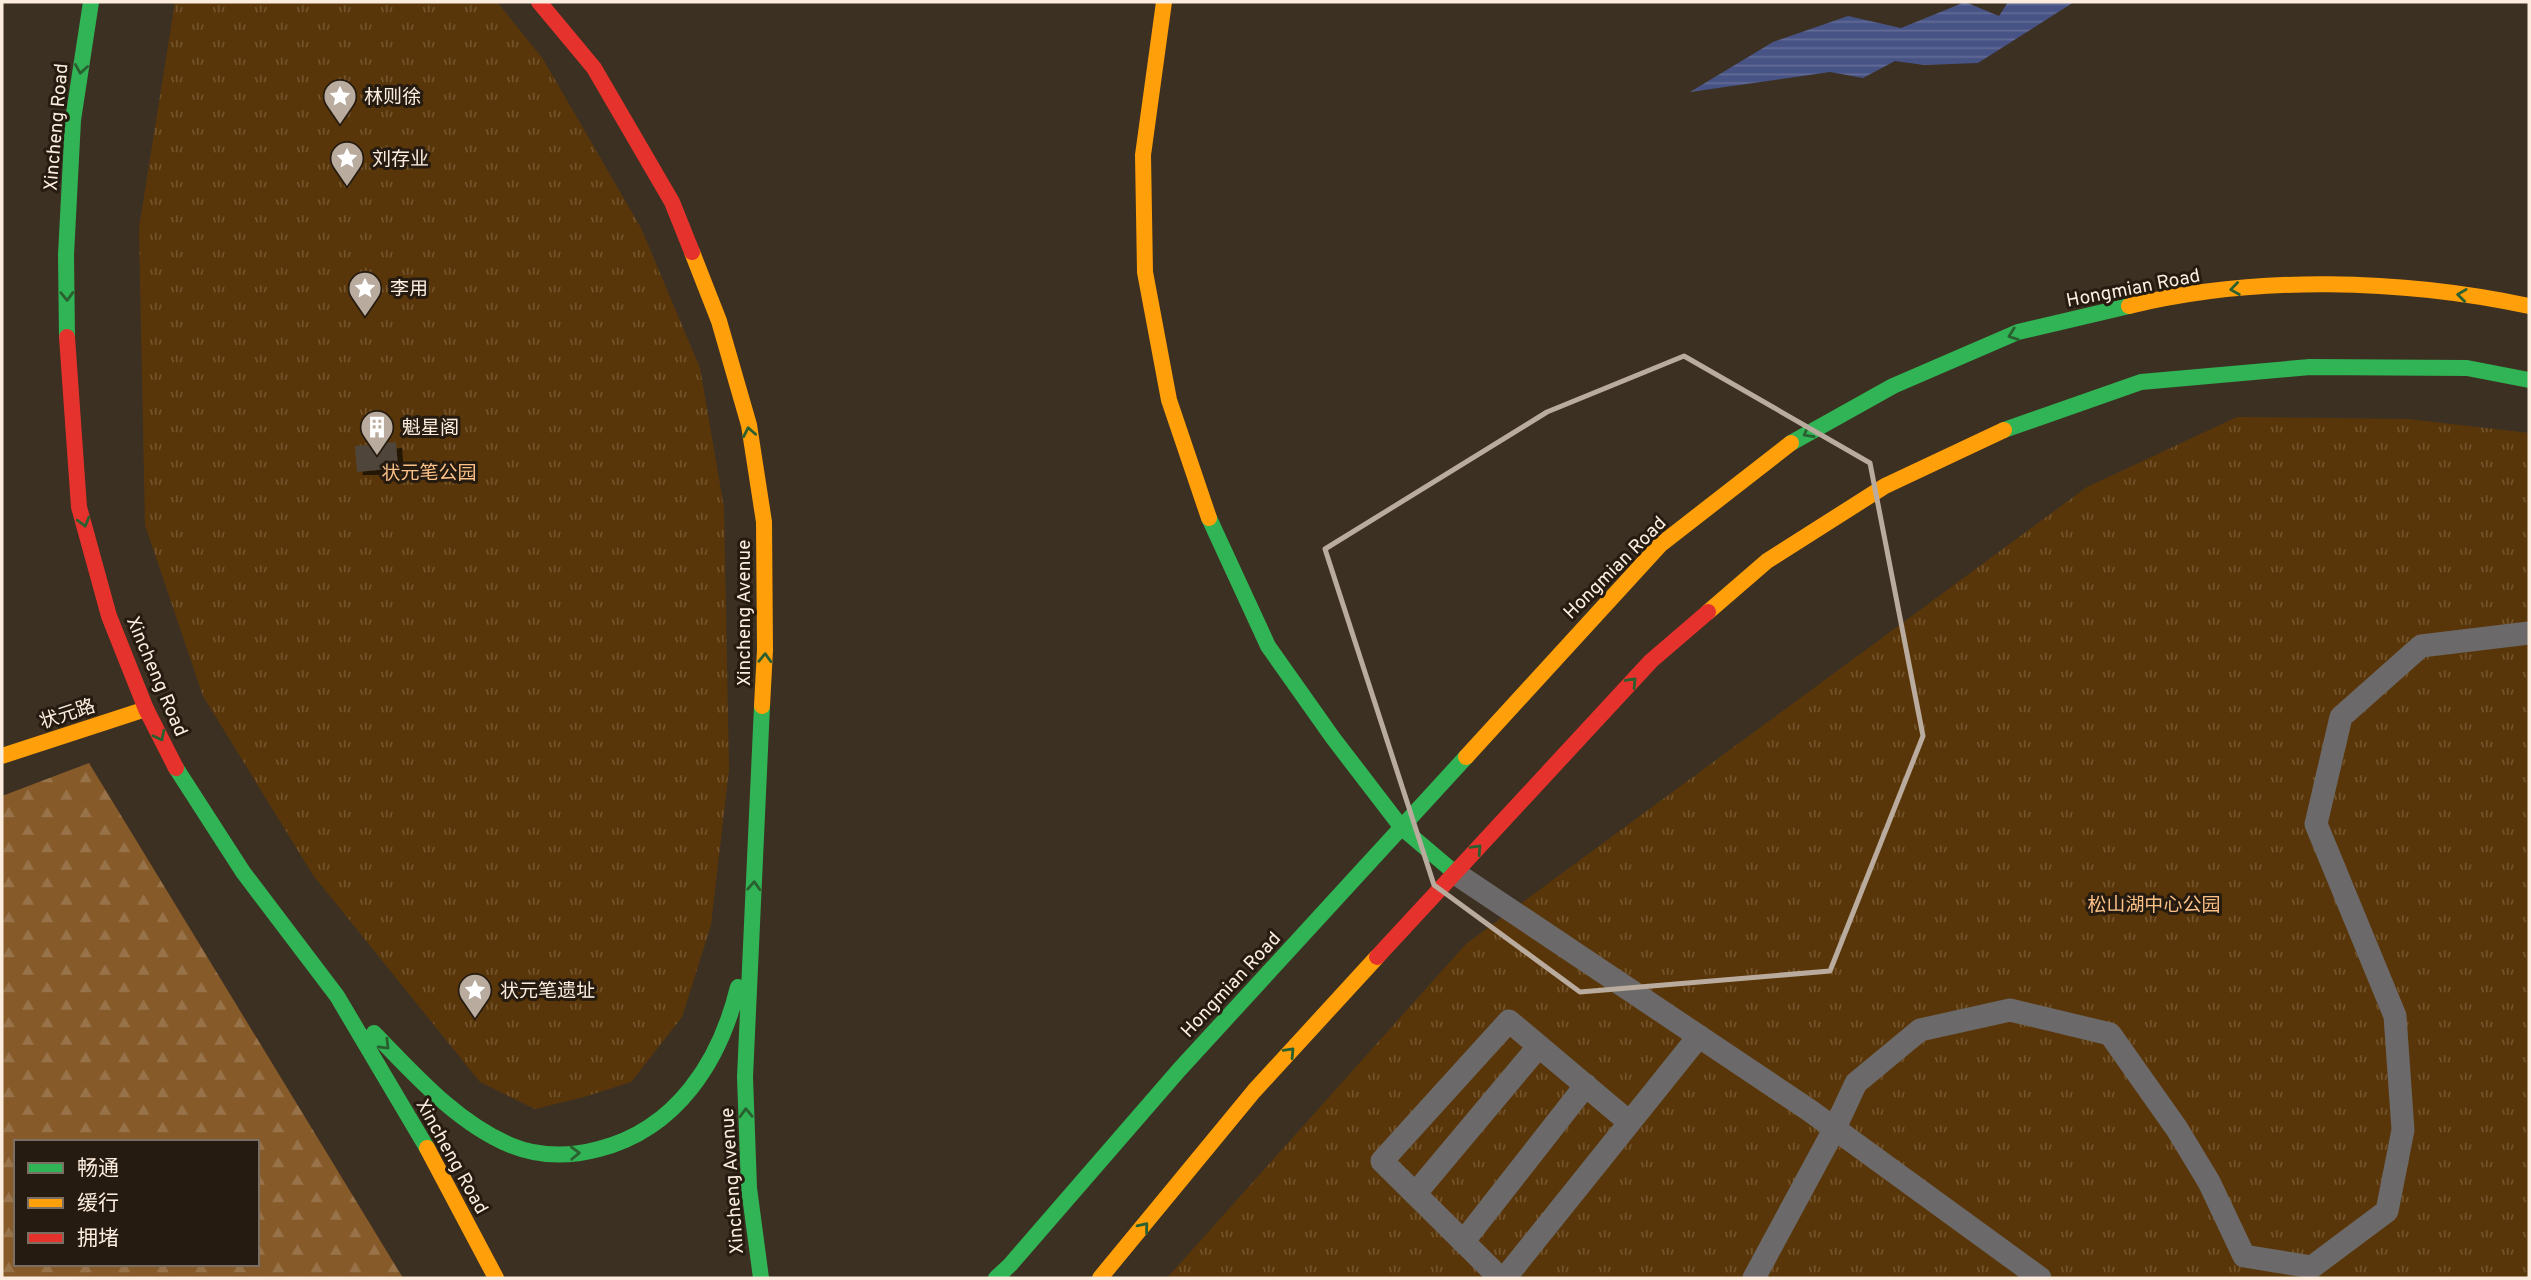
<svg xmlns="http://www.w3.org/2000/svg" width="2531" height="1280" font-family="Overpass,'Noto Sans SC',sans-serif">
<defs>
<pattern id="grass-tufts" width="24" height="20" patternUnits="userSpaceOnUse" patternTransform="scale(1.75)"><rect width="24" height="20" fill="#593609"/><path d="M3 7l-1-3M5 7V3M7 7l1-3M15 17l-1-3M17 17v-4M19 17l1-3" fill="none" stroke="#72532c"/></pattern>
<pattern id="forest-firs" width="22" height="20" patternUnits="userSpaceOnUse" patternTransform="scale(1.75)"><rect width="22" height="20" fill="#865a29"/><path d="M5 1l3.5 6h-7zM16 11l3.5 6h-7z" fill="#987248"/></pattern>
<pattern id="water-rules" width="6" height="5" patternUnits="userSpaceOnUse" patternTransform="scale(1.75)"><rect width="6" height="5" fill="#475385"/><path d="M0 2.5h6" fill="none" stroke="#626c96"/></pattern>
<filter id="shadow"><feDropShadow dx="6" dy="6" stdDeviation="0" flood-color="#0009"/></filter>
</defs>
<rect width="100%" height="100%" fill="#3c3022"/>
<path fill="url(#grass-tufts)" d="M175 2H497L543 59 641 228 700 368 724 508 729 769 711 925 682 1017 631 1082 584 1097 535 1109 480 1082 313 875 203 696 145 525 139 228Z
M2237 417 2408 419 2529 433V1278H1167L1466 944 2087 487Z"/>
<path fill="url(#forest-firs)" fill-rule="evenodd" d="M89 763 403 1278H2V796ZM16 1142H257V1264H16Z"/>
<path fill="url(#water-rules)" d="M1965 2 1999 16 2008 2H2074L1978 63 1924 65 1895 61 1863 78 1830 72 1690 92 1773 42 1848 16 1901 28Z"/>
<path fill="#4f453a" filter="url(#shadow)" d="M396 442 398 468 357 472 355 446Z"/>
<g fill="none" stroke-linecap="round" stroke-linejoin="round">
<path stroke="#6b6969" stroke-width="23" d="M1455 873 1809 1110 2040 1278
M1415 1194 1539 1046
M1463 1242 1586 1085
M1500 1278 1382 1161 1509 1021 1629 1122
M1505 1278 1699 1036
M1754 1278 1835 1128 1856 1083 1920 1030 2010 1010 2110 1034 2177 1129 2209 1182 2244 1256 2312 1267 2387 1211 2403 1130 2395 1016 2316 824 2341 717 2421 646 2529 633"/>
<path stroke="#30b455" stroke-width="16" d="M67 337 66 255 73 120 91 2
M2004 430 2141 382 2310 367 2467 368 2529 380
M1791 443 1893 386 2018 332 2129 306
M1209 518 1268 646 1333 738 1402 828 1455 873
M176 768 243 872 337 996 427 1148
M374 1033C414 1074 456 1122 510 1145 539 1157 569 1157 599 1149 677 1129 720 1061 738 987
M761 1278 749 1188 745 1077 762 706
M996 1278 1010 1265 1179 1070 1466 757"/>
<path stroke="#ff9f0a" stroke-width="16" d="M1164 2 1143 155 1145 272 1169 400 1209 518
M692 252 719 321 749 425 764 522 765 650 762 706
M2129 306C2256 275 2402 279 2529 306
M1708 612 1767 561 1885 486 2004 430
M2 756 146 709
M1466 757 1660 545 1791 443
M427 1148 496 1278
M1100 1278 1254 1091 1377 957"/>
<path stroke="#e5322d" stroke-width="16" d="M539 2 594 68 672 202 692 252
M67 337 79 507 109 616 146 709 176 768
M1377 957 1651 661 1708 612"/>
</g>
<defs><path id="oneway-chevron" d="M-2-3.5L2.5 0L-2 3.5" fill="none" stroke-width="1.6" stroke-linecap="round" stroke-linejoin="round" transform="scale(1.75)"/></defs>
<g stroke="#2a602f">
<use href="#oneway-chevron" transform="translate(81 69) rotate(99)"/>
<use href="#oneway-chevron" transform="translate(2235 289) rotate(172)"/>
<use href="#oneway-chevron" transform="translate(2462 295) rotate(-173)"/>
<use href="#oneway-chevron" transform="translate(67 296) rotate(89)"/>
<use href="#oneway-chevron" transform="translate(2013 335) rotate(160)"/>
<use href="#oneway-chevron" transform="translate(749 432) rotate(-101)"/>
<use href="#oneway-chevron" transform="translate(1808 433) rotate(151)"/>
<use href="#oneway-chevron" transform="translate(84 522) rotate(75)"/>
<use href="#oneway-chevron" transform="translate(765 658) rotate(-88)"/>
<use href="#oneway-chevron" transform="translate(1632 682) rotate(-47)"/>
<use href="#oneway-chevron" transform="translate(160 736) rotate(63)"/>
<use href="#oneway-chevron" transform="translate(1477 849) rotate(-47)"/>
<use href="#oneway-chevron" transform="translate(754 886) rotate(-87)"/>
<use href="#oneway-chevron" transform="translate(385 1045) rotate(45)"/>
<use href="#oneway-chevron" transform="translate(1290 1052) rotate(-47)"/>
<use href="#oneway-chevron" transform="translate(746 1113) rotate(-92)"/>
<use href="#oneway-chevron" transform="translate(575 1153) rotate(-2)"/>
<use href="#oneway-chevron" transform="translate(1144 1227) rotate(-51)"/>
</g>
<path fill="none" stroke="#b9ab9d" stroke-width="5" stroke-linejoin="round" d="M1684 356 1870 463 1923 736 1830 971 1580 992 1434 885 1325 549 1547 412Z"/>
<defs>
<symbol id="sight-pin" viewBox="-11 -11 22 30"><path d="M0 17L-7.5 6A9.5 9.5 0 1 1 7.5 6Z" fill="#b9ab9d" stroke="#251b10"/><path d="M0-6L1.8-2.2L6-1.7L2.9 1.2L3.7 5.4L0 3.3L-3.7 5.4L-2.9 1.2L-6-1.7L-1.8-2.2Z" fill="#fff"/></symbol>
<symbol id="building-pin" viewBox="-11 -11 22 30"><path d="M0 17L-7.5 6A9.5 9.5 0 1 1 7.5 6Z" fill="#b9ab9d" stroke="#251b10"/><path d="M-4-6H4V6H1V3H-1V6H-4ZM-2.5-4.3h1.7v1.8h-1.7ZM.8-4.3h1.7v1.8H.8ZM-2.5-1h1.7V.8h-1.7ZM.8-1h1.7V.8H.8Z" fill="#fff"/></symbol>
</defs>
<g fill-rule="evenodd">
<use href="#sight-pin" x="321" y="77" width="38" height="52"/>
<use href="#sight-pin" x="328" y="139" width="38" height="52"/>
<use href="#sight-pin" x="346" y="269" width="38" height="52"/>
<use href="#building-pin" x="358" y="408" width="38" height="52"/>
<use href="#sight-pin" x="456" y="971" width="38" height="52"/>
</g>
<g text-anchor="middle" stroke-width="6" stroke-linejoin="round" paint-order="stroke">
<g font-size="19" fill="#fceddf" stroke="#251b10" text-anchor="start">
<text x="364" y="103">林则徐</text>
<text x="372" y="165">刘存业</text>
<text x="390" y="295">李用</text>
<text x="402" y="434">魁星阁</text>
<text x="500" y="997">状元笔遗址</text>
</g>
<g font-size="19" fill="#fceddf" stroke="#251b10">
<text transform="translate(55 127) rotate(-85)" y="7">Xincheng Road</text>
<text transform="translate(2133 287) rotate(-11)" y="7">Hongmian Road</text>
<text transform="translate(1614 567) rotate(-45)" y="7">Hongmian Road</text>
<text transform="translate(743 613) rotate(-90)" y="7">Xincheng Avenue</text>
<text transform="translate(158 676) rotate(67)" y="7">Xincheng Road</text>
<text transform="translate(67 713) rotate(-18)" y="7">状元路</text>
<text transform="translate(1230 984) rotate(-47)" y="7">Hongmian Road</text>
<text transform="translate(453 1156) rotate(61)" y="7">Xincheng Road</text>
<text transform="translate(731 1181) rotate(-94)" y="7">Xincheng Avenue</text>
</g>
<g font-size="19" fill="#fbc187" stroke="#251b10">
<text x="429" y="479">状元笔公园</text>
<text x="2154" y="911">松山湖中心公园</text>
</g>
</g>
<rect width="2531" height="1280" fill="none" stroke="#fceddf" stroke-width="7"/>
<rect x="14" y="1140" width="245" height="126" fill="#251b10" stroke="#7b6f63" stroke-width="2"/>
<rect x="28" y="1163" width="35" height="10" fill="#30b455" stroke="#7b6f63" stroke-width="2"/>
<text x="77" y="1175" font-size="21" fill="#fceddf">畅通</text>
<rect x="28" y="1198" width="35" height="10" fill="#ff9f0a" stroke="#7b6f63" stroke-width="2"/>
<text x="77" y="1210" font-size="21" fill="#fceddf">缓行</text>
<rect x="28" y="1233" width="35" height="10" fill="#e5322d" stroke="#7b6f63" stroke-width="2"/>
<text x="77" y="1245" font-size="21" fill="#fceddf">拥堵</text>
</svg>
